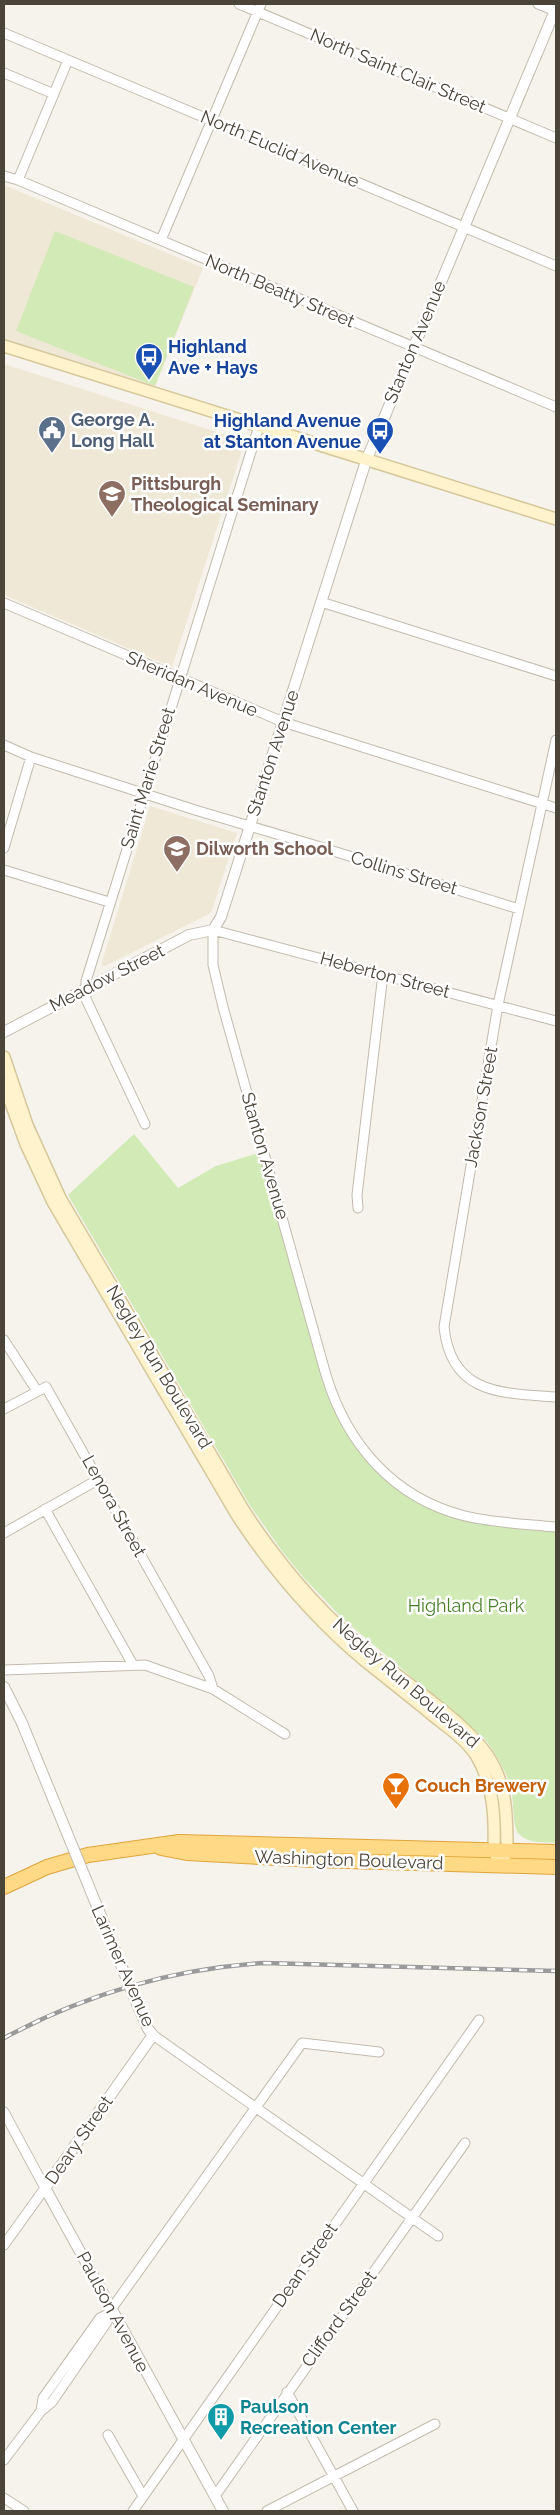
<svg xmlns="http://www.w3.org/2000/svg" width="560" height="2515" font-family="Raleway,sans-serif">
<rect width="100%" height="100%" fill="#f6f3ec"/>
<path fill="#efe8d6" d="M4 185 203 268 155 386 4 339Z
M4 364 245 441 172 667 4 595Z
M150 806 237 833 211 913 105 966 101 965Z"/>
<path fill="#d2eab5" d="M55 231 194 287 155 386 16 331Z
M134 1134 178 1188 216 1166 265 1151 326 1375 365 1453 422 1499 464 1516 556 1527V1843C544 1842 529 1844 519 1834 512 1827 514 1799 511 1788 505 1769 496 1753 483 1737L343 1619 304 1578 282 1551 251 1507 68 1195Z"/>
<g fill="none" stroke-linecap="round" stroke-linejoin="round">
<defs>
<path id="minor" d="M239 4 556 138
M538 4 556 11
M4 33 556 266
M4 73 54 94
M4 176 18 180 556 407
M18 180 68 60
M161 240 261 4
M321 602 556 676
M4 603 283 722 556 808
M556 740 498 1005 444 1327C451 1395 502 1393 556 1397
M4 745 31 757 195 810 314 845 519 909
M4 848 31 757
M4 870 109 902
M556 1021 213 930V965L223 1007 326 1375C347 1444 393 1498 465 1516 494 1523 526 1524 556 1527
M145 1124 86 999V981L259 426
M358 1208 357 1195 383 974
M4 1340 37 1391
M4 1409 46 1387 209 1676 213 1689
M45 1509 133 1665
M4 1533 99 1479
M4 1670 145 1665 213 1689 285 1734
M153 2035 438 2236
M4 2112 45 2188 4 2245
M287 2392 353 2511
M41 2411 43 2398 100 2318 108 2314
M108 2435 143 2496
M4 2460 41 2411 52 2402 107 2322 112 2308 302 2043 379 2052
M215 2496 465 2143
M4 2498 24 2511
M133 2511 479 2020
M267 2511 435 2424"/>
<path id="tertiary" d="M4 1032 189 935 213 930 221 917 366 461 556 8
M4 1687 22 1723
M137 2004 148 2029 153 2035 45 2188 223 2511"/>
<path id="secondary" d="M4 346 556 519
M4 1057 27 1125 60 1198 244 1511C279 1565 320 1613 370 1654 404 1682 463 1720 488 1756 507 1785 507 1817 507 1851L504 1857
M4 1084 26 1144 53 1202 237 1515C273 1570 314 1618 364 1660 388 1679 412 1698 435 1717 449 1728 466 1740 476 1755 494 1785 495 1817 494 1851L497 1857"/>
<path id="trunk" d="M161 1848 187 1853 314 1860 556 1867
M4 1887 47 1867 88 1855 179 1842 556 1852"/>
</defs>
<use href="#minor" stroke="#c2bbae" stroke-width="11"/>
<use href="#tertiary" stroke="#c2bbae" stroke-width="12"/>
<use href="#secondary" stroke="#d6c79b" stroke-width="14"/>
<use href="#trunk" stroke="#e0a43c" stroke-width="16"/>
<use href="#minor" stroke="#fff" stroke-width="9"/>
<use href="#tertiary" stroke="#fff" stroke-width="10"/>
<use href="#secondary" stroke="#fff3cd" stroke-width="11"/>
<use href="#trunk" stroke="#ffd985" stroke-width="14"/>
<defs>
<path id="rail" d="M4 2038C86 1994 171 1969 264 1963L556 1971"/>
</defs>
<use href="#rail" stroke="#9a9a9a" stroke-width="4.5"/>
<use href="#rail" stroke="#fff" stroke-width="2.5" stroke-dasharray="8" stroke-linecap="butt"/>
<defs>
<path id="tertiary-bridge" d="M22 1723 137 2004"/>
</defs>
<use href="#tertiary-bridge" stroke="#c2bbae" stroke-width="12" stroke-linecap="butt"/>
<use href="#tertiary-bridge" stroke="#fff" stroke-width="10"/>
</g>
<defs>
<symbol id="bus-pin" viewBox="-11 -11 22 30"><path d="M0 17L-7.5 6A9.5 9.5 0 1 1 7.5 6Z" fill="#1a4fb4" stroke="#fff"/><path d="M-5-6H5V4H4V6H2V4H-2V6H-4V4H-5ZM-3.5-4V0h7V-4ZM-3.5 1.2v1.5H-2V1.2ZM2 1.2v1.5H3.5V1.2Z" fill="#fff"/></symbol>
<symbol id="civic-pin" viewBox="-11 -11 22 30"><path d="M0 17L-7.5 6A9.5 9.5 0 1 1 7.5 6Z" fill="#5c6f8a" stroke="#fff"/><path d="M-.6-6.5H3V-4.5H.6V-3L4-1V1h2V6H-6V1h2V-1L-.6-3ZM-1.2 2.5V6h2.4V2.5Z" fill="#fff"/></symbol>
<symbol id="university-pin" viewBox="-11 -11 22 30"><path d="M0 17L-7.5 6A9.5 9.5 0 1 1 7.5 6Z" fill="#8d6e63" stroke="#fff"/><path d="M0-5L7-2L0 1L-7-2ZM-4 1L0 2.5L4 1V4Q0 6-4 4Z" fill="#fff"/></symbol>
<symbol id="school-pin" viewBox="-11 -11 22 30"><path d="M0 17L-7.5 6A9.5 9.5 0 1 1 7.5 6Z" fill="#8d6e63" stroke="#fff"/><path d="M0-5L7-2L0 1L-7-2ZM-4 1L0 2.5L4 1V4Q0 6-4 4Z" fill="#fff"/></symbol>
<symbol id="bar-pin" viewBox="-11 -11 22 30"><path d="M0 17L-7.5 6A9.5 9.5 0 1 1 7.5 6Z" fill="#e8710a" stroke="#fff"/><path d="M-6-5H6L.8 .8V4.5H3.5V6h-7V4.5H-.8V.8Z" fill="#fff"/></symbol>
<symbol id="building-pin" viewBox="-11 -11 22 30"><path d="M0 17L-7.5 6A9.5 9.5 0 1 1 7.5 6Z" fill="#0f9aa8" stroke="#fff"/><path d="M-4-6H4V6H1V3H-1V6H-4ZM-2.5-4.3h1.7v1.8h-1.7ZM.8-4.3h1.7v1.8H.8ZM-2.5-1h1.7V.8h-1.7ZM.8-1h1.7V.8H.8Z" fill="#fff"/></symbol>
</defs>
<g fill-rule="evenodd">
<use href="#bus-pin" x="133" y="341" width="32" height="43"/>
<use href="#civic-pin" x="36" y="414" width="32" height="43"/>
<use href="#bus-pin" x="364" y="415" width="32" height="43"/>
<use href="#university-pin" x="96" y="478" width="32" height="43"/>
<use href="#school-pin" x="161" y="833" width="32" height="43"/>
<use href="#bar-pin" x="380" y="1770" width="32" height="43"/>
<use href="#building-pin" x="205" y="2401" width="32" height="43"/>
</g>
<g text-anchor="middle" stroke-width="5" stroke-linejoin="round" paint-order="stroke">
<g font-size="18" fill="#4b4439" stroke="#fff">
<text transform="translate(398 71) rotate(23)" y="6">North Saint Clair Street</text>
<text transform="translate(280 149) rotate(23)" y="6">North Euclid Avenue</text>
<text transform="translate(280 291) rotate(23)" y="6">North Beatty Street</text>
<text transform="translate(415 342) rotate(-67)" y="6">Stanton Avenue</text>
<text transform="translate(192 684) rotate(23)" y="6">Sheridan Avenue</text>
<text transform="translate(273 753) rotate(-72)" y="6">Stanton Avenue</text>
<text transform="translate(148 778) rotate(-73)" y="6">Saint Marie Street</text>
<text transform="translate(404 873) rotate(17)" y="6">Collins Street</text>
<text transform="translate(385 975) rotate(15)" y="6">Heberton Street</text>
<text transform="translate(107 978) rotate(-27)" y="6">Meadow Street</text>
<text transform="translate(481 1107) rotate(-80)" y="6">Jackson Street</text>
<text transform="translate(265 1156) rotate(74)" y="6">Stanton Avenue</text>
<text transform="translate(159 1367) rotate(59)" y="6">Negley Run Boulevard</text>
<text transform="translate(114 1506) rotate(61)" y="6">Lenora Street</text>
<text transform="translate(406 1683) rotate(41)" y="6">Negley Run Boulevard</text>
<text transform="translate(349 1860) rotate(2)" y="6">Washington Boulevard</text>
<text transform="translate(123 1966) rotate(66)" y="6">Larimer Avenue</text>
<text transform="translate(79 2140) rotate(-55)" y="6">Deary Street</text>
<text transform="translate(305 2265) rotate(-55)" y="6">Dean Street</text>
<text transform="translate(113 2312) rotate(62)" y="6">Paulson Avenue</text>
<text transform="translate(339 2319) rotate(-54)" y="6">Clifford Street</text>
</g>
<g font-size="18" font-weight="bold" fill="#164399" stroke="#fff" text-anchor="start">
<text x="168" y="353">Highland<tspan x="168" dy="21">Ave + Hays</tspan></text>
<text x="361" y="427" text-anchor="end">Highland Avenue<tspan x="361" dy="21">at Stanton Avenue</tspan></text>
</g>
<g font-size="18" font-weight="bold" fill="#4e5e75" stroke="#fff" text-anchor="start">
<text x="71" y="426">George A.<tspan x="71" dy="21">Long Hall</tspan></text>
</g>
<g font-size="18" font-weight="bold" fill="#785e54" stroke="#fff" text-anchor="start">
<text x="131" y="490">Pittsburgh<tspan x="131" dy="21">Theological Seminary</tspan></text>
<text x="196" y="855">Dilworth School</text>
</g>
<g font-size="18" fill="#4a7f2a" stroke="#fff">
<text x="466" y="1612">Highland Park</text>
</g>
<g font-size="18" font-weight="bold" fill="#c56008" stroke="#fff" text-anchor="start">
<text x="415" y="1792">Couch Brewery</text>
</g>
<g font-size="18" font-weight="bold" fill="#0d838f" stroke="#fff" text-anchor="start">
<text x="240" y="2413">Paulson<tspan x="240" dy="21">Recreation Center</tspan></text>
</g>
</g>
<rect width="560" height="2515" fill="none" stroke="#4b4439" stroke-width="10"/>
</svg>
